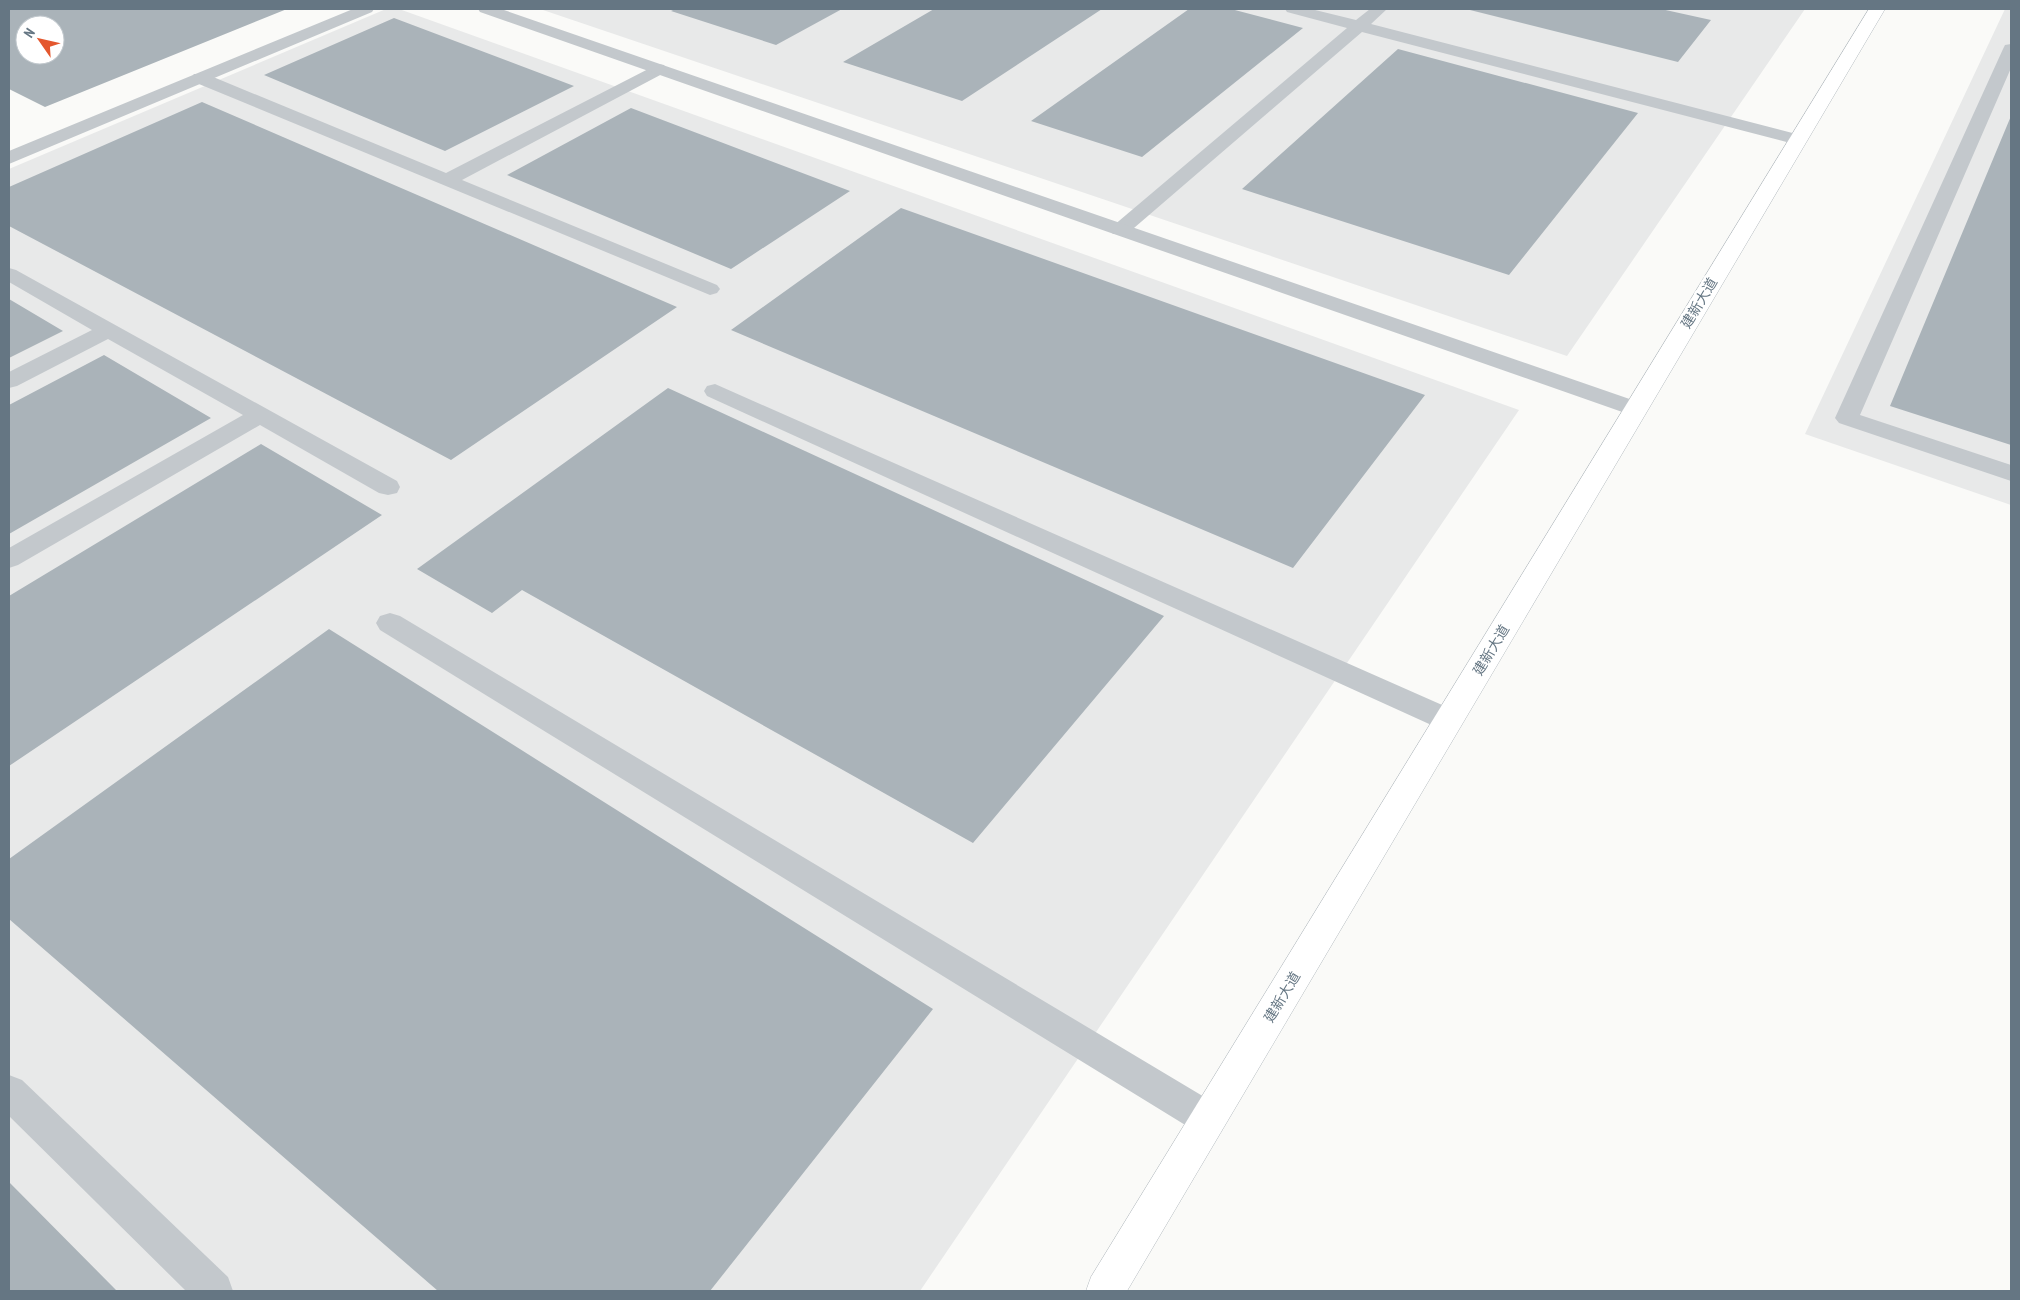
<svg xmlns="http://www.w3.org/2000/svg" width="2020" height="1300" font-family="'PT Sans Narrow','Noto Sans SC',sans-serif">
<rect width="100%" height="100%" fill="#fafaf8"/>
<path fill="#e8e9e9" d="M386 9H399L1519 410 920 1291H9V169Z
M540 9H1805L1567 356Z
M2005 9H2011V505L1805 434Z"/>
<path fill="#aab3b9" fill-rule="evenodd" d="M9 9H287L45 107 9 89ZM25 25H55V55H25Z
M675 9H842L776 45 671 11Z
M934 9H1102L962 101 843 62Z
M1189 9H1231L1303 28 1142 157 1031 121Z
M1466 9H1661L1711 20 1678 62Z
M394 18 574 86 445 151 264 75Z
M1398 49 1638 113 1509 275 1242 189Z
M202 102 677 307 451 460 9 226V187Z
M631 108 850 191 731 269 507 175Z
M2011 116V445L1890 406Z
M901 208 1425 395 1293 568 731 330Z
M9 299 63 331 9 358Z
M104 355 211 418 9 534V405Z
M668 388 1164 616 973 843 522 590 492 613 417 569Z
M261 444 382 515 9 766V596Z
M329 629 933 1009 710 1291H438L9 919V859Z
M9 1182 117 1291H9Z"/>
<g fill="none" stroke-linecap="round" stroke-linejoin="round">
<defs>
<path id="secondary" d="M1869 9H1885L1127 1291H1086L1091 1277Z"/>
</defs>
<use href="#secondary" stroke="#b3babf" stroke-width="1"/>
<path fill="#c3c8cc" fill-rule="evenodd" d="M1285 9H1311L1356 20 1370 9H1387L1371 24 1804 136 1807 140 1804 144 1798 145 1362 32 1127 234H1113L1110 230 1113 226 1347 28 1287 12Z
M2011 44V68L1860 415 2011 465V481L1839 423 1835 418 2003 49 2005 45Z
M658 64 664 65 666 69 664 73 462 180 717 285 720 289 717 293 710 295 194 82 191 78 194 74H206L446 173Z
M9 268 16 270 397 481 400 487 397 493 388 495 379 493 260 425 18 565 9 568V548L243 415 108 339 17 386 9 388V372L92 330 9 282Z
M715 384 1458 712 1462 720 1458 728 1448 731 1438 728 707 396 704 391 707 386Z
M390 613 400 616 1221 1107 1226 1119 1221 1131 1208 1136 1195 1131 380 630 376 623 380 616Z
M9 1075 22 1080 228 1277 233 1291H186L9 1116Z"/>
<path fill="#c3c8cc" fill-rule="evenodd" d="M353 9H374L372 12 9 164V151Z
M478 9H501L1644 404 1648 409 1644 414 1636 416 1628 414 480 12Z"/>
<use href="#secondary" fill="#fff" fill-rule="evenodd"/>
</g>
<g text-anchor="middle" stroke-width="5" stroke-linejoin="round" paint-order="stroke">
<g font-size="14" fill="#657683" stroke="#fff">
<text transform="translate(1699 303) rotate(-59)" y="5">建新大道</text>
<text transform="translate(1491 650) rotate(-59)" y="5">建新大道</text>
<text transform="translate(1282 997) rotate(-59)" y="5">建新大道</text>
</g>
</g>
<rect width="2020" height="1300" fill="none" stroke="#657683" stroke-width="20"/>
<g transform="translate(40 40) rotate(304)"><circle r="24" fill="#ffffff" stroke="#c1c8cd"/>
<path d="M0-4L9 19L0 12L-9 19Z" fill="#e4572e"/>
<text y="-8" font-size="14" font-weight="bold" text-anchor="middle" fill="#657683">N</text>
</g>
</svg>
